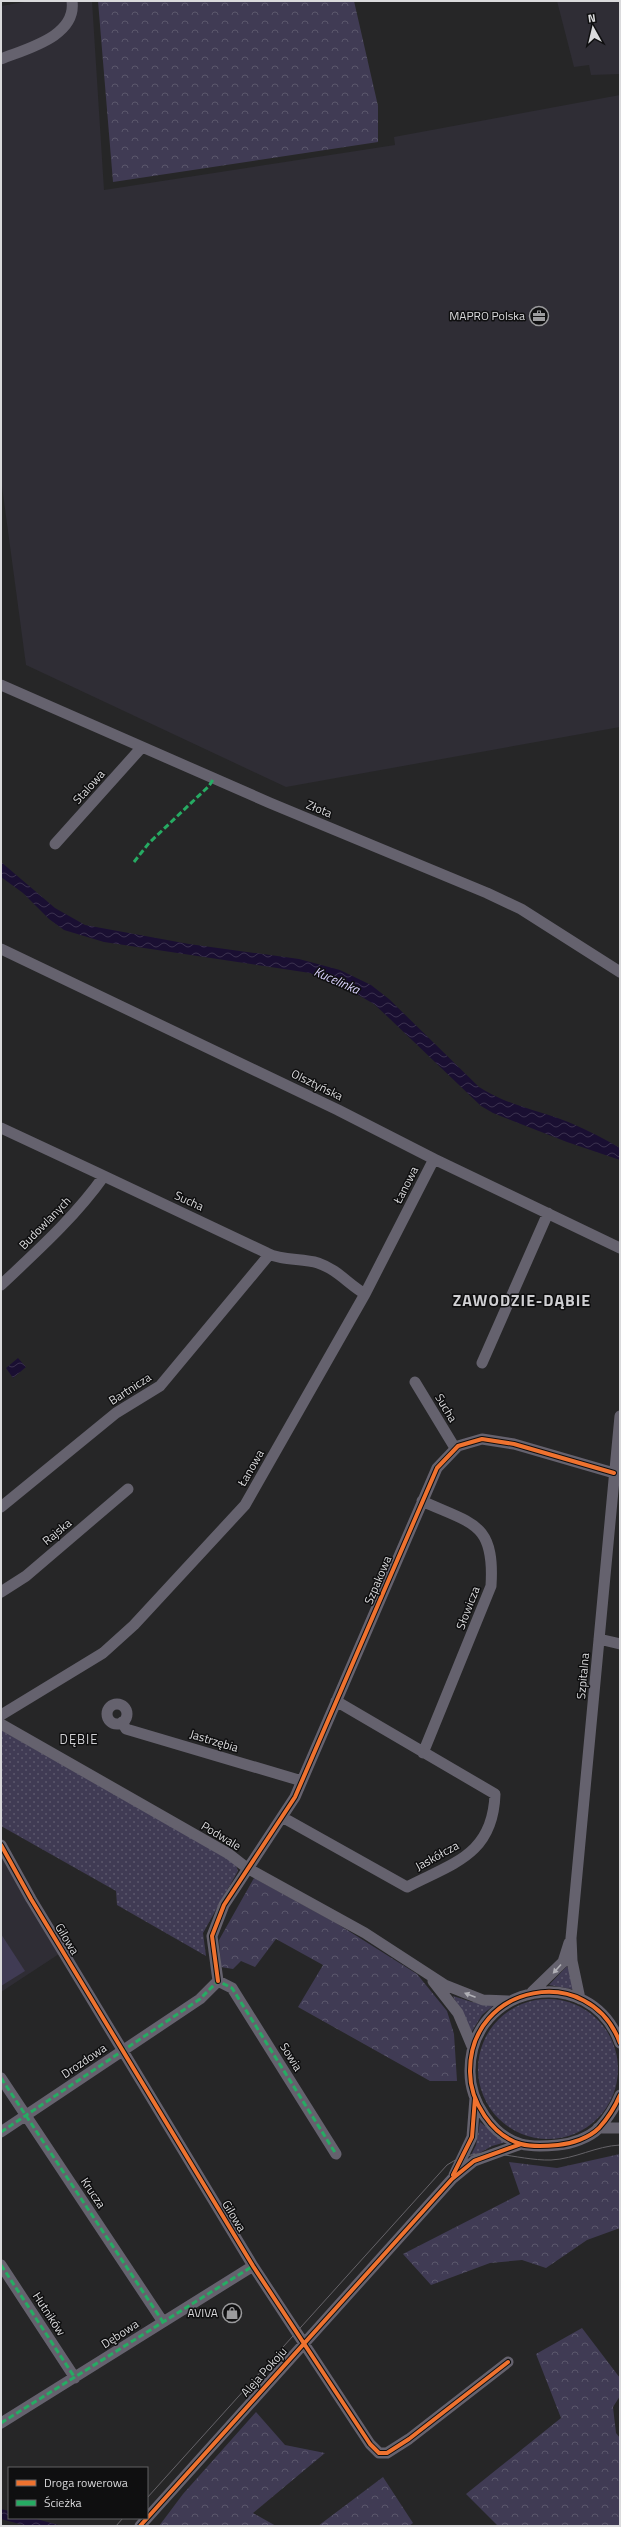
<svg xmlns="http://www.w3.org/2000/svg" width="621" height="2527" font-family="'Titillium Web',sans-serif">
<defs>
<pattern id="grass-dots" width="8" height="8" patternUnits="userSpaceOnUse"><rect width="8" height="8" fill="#403b54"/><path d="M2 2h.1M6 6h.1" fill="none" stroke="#5b576c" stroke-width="1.8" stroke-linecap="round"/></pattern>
<pattern id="forest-crowns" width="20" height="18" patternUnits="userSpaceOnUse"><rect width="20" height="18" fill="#403b54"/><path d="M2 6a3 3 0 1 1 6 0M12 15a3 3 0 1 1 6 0" fill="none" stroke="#5b576c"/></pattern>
<pattern id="water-waves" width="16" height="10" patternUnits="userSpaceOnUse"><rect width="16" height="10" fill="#1a0f32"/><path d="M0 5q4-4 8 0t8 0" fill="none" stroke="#3b314f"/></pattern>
</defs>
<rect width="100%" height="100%" fill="#262627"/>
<path fill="#2f2d35" d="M30 1H92L104 190 395 145 394 137 620 95V727L286 787 26 665 1 479V6Z
M557 1H620V74L591 75 589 65 574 67Z
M1 1855 59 1954 1 1992Z"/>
<path fill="url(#grass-dots)" d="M1 1730 235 1862 238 1871 203 1933 206 1956 117 1905 116 1891 1 1826Z
M567 1966 577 1990 549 1985Z
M453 1996 472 2002 494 2005 482 2015 471 2033Z
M478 2069a70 70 0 1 1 140 0a70 70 0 1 1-140 0Z
M480 2122 506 2142 492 2146 469 2159 476 2145Z"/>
<path fill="url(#forest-crowns)" d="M98 1H354L378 106V142L113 182Z
M254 1878 336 1923 417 1974 447 2011 454 2034 457 2081H430L298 2007 323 1965 276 1939 255 1967 241 1961 233 1969 221 1967 219 1940Z
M620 2154V2228L587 2240 546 2268 522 2260 490 2263 431 2285 403 2254 520 2194 509 2162 557 2168Z
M582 2328 620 2378V2396L613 2407 616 2433 620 2438V2526H498L466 2494 561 2418 536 2354Z
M256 2412 285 2445 325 2453 253 2513 276 2526H159L183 2494Z
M383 2477 413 2523 409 2526H318Z"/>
<path fill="#403b54" d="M1 1934 25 1971 1 1986Z"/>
<path fill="url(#water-waves)" d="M1 862 55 908 85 925 189 944 299 959 340 970 371 985 389 999 479 1087C508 1106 542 1111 573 1124 589 1131 605 1139 620 1148V1160L567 1142 493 1113 481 1106 390 1019 374 1004 360 996 310 973 104 942 64 930 49 919 23 893 1 877Z
M18 1358 26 1367 13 1378 6 1368Z
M1 2509 9 2511V2518H33L62 2526H27L1 2519Z"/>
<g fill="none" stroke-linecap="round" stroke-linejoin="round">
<path stroke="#65626e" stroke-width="11" d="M1 59C25 49 77 37 72 1
M1 685 270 803 487 893 521 909 620 972
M55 844 142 747
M1 949 338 1110 434 1159 620 1248
M1 1128C90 1169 178 1211 267 1253 282 1261 302 1258 318 1263 338 1270 347 1283 365 1294
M1 1285C37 1251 75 1217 104 1176
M482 1363 548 1213
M415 1382 455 1448
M422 1501C472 1524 495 1522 491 1586L423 1753
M1 1507 116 1413 160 1386 269 1255
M1 1592 26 1576 128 1489
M599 1639 620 1644
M107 1714a10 10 0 1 1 20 0a10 10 0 1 1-20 0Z
M1 1715 103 1653 134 1625 245 1505 365 1294 434 1159
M122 1722 126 1729 302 1781
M1 1724 229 1854 247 1868 365 1933 445 1985 483 2000 508 2001
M282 1817 407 1887C453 1863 493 1855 495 1794L336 1701
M1 1845 31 1899 253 2266 370 2444 379 2453H387L409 2439 508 2362
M218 1981 212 1936 224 1905 295 1797 437 1468 458 1446 482 1439 514 1444 614 1473
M218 1981 232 1988 336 2154
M433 1981 458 2013 472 2046
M532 1992 563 1962 569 1943
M580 1999 572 1961 571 1938 620 1416
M620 2043C590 1961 469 1983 470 2072 470 2101 492 2136 521 2144 532 2147 547 2146 558 2145 571 2144 589 2138 599 2128 608 2118 615 2107 620 2095
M1 2078 163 2322
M598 2128H620
M1 2132 200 1999 218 1981
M454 2175 472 2137 475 2098
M1 2265 75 2378
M1 2423 253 2266
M140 2526 452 2179 474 2161 521 2144"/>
<path stroke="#656368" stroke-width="1" d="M147 2498 447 2165C481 2142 515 2161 551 2160 575 2159 596 2146 620 2145
M116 2526 123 2518"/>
<path stroke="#26ab63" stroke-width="3" stroke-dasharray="6 3" stroke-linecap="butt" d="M134 862 149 843 209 786 214 778
M1 2078 163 2322
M1 2132 200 1999 218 1981 232 1988 336 2154
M1 2265 75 2378
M1 2423 253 2266"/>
<defs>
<path id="cycleway" d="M1 1845 31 1899 253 2266 370 2444 379 2453H387L409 2439 508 2362
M218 1981 212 1936 224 1905 295 1797 437 1468 458 1446 482 1439 514 1444 614 1473
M620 2043C590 1961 469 1983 470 2072 470 2101 492 2136 521 2144 532 2147 547 2146 558 2145 571 2144 589 2138 599 2128 608 2118 615 2107 620 2095
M453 2175 472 2137 475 2098
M140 2526 452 2179 474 2161 521 2144"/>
</defs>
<use href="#cycleway" stroke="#0f0f10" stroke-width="6"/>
<use href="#cycleway" stroke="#ef722f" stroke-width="4"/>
</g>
<defs><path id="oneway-solid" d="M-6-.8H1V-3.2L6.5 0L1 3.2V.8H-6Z"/></defs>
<g fill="#b1b0b6">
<use href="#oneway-solid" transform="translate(557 1969) rotate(132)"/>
<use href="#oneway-solid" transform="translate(470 1995) rotate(-159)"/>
</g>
<defs>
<symbol id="office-ring" viewBox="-11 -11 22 22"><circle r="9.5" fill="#0f0f10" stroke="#9b9b9d" stroke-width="1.5"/><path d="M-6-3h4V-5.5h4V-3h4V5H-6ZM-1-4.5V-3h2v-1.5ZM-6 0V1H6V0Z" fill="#9b9b9d"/></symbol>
<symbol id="shop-ring" viewBox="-11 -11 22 22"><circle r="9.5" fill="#0f0f10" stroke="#9b9b9d" stroke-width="1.5"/><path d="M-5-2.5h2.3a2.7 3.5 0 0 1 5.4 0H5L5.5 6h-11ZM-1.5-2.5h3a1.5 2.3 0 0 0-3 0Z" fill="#9b9b9d"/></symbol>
</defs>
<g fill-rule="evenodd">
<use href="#office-ring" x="528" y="305" width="22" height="22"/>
<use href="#shop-ring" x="221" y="2302" width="22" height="22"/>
</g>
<g text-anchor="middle" stroke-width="3" stroke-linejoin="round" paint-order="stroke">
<g font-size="12" fill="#dadadc" stroke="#0f0f10" text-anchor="end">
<text x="525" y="320">MAPRO Polska</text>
<text x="218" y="2317">AVIVA</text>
</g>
<g font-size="12" fill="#dadadc" stroke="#0f0f10">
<text transform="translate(89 787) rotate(-48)" y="4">Stalowa</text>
<text transform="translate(319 809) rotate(22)" y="4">Złota</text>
<text transform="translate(317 1085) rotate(26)" y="4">Olsztyńska</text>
<text transform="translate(406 1185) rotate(-63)" y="4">Łanowa</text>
<text transform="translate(189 1201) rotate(25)" y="4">Sucha</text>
<text transform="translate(45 1223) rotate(-46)" y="4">Budowlanych</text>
<text transform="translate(130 1389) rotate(-33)" y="4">Bartnicza</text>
<text transform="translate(446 1408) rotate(59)" y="4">Sucha</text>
<text transform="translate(251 1468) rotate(-60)" y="4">Łanowa</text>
<text transform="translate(57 1532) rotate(-40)" y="4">Rajska</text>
<text transform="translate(378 1580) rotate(-67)" y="4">Szpakowa</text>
<text transform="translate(468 1608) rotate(-69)" y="4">Słowicza</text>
<text transform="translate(583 1676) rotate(-85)" y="4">Szpitalna</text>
<text transform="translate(214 1741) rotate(17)" y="4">Jastrzębia</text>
<text transform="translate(221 1836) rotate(31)" y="4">Podwale</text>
<text transform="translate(437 1856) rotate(-29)" y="4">Jaskółcza</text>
<text transform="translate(67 1939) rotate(59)" y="4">Gilowa</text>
<text transform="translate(291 2057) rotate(58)" y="4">Sowia</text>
<text transform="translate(84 2061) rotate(-34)" y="4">Drozdowa</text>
<text transform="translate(93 2193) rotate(56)" y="4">Krucza</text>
<text transform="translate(234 2216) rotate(59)" y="4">Gilowa</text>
<text transform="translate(49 2314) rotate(57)" y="4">Hutników</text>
<text transform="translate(120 2334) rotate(-33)" y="4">Dębowa</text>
<text transform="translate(264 2372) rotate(-48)" y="4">Aleja Pokoju</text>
</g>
<g font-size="13" font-style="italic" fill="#d8d0fc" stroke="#0f0f10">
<text transform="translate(337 980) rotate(24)" y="5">Kucelinka</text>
</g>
<g font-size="13" letter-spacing="1" fill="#d0d0d3" stroke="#0f0f10">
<text x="79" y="1744">DĘBIE</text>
</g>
<g font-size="16" font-weight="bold" letter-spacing="1" fill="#d0d0d3" stroke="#0f0f10">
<text x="522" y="1306">ZAWODZIE-DĄBIE</text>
</g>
</g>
<rect width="621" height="2527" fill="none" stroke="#dadadc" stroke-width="4"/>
<rect x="8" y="2467" width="140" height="52" fill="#0f0f10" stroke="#606062"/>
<rect x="16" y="2480" width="20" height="6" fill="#ef722f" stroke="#606062"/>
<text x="44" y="2487" font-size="12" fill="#dadadc">Droga rowerowa</text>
<rect x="16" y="2500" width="20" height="6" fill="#26ab63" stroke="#606062"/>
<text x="44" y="2507" font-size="12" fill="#dadadc">Ścieżka</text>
<g transform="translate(593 28) rotate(352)" stroke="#0f0f10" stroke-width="3" paint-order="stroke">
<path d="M0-3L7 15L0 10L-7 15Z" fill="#dadadc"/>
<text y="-6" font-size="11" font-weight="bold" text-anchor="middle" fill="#dadadc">N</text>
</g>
</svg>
